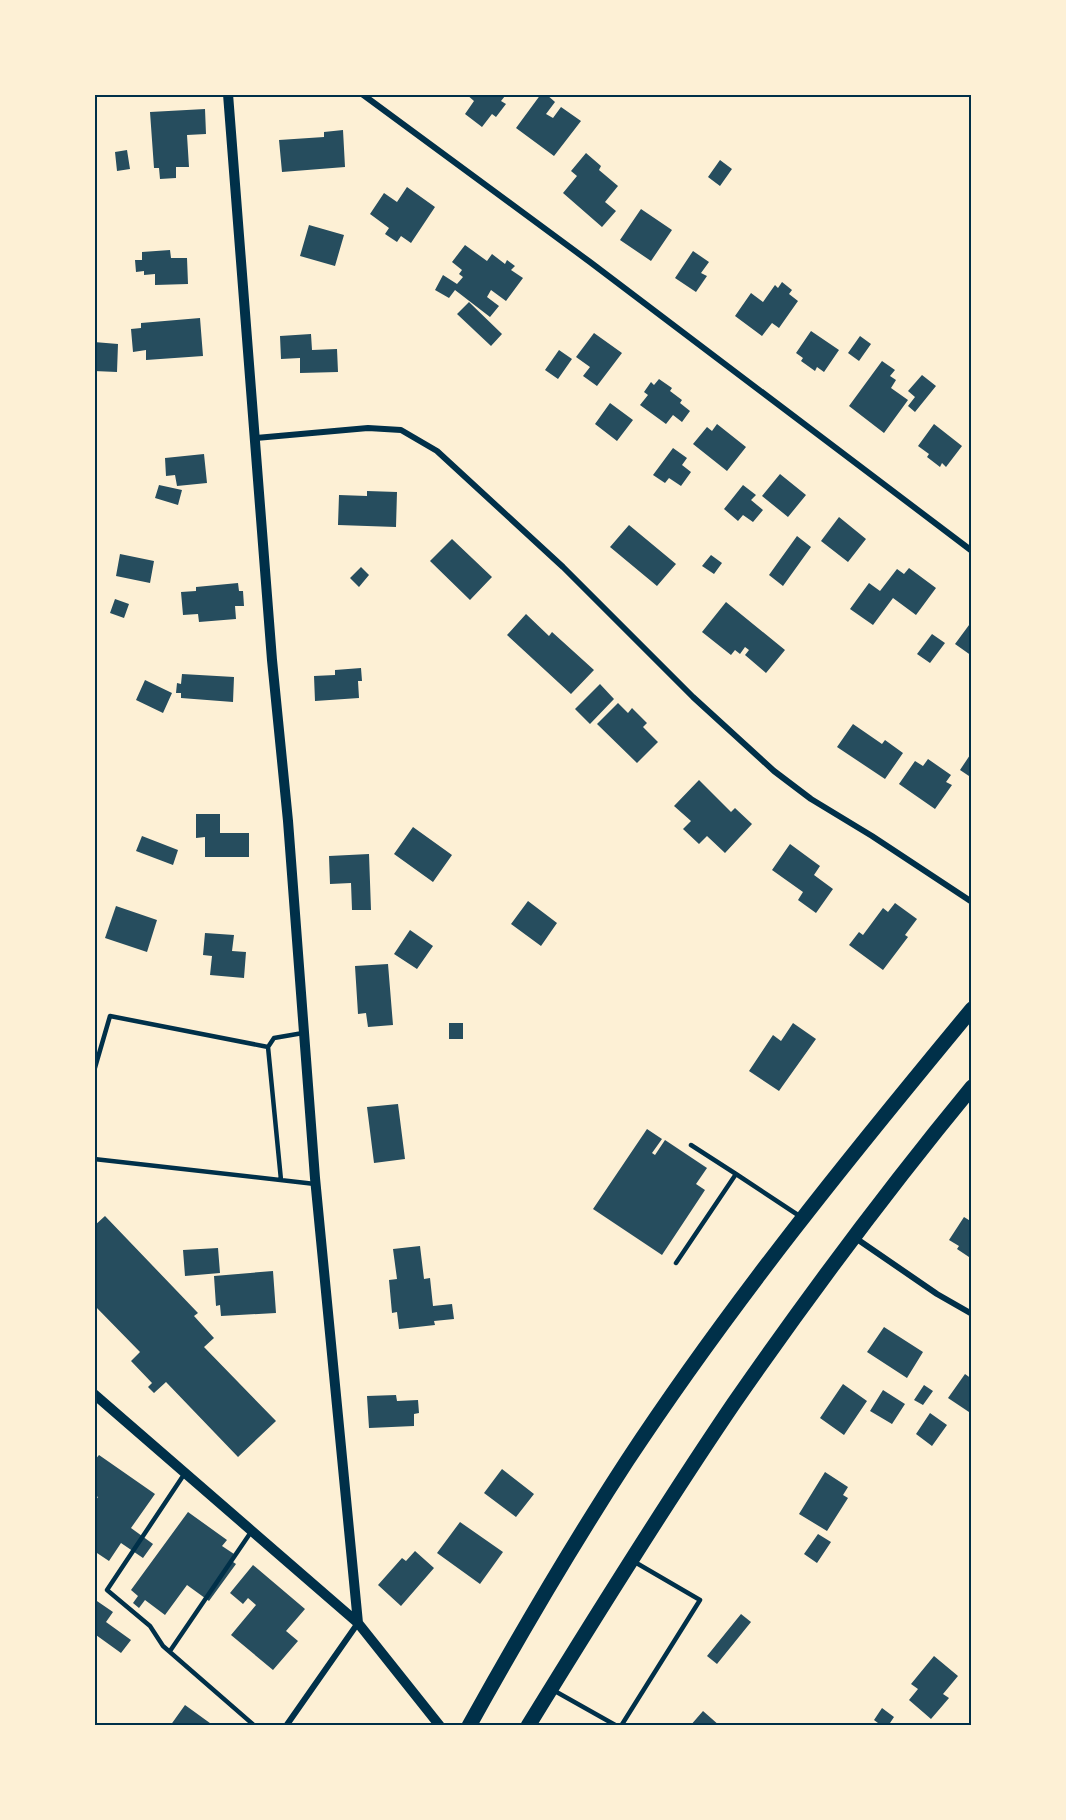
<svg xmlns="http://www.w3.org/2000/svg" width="1066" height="1820" font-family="Lora,serif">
<rect width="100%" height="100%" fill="#fdf0d5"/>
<path fill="#264d5e" d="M466 94H504L505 96 501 101 506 104 496 117 492 114 482 127 465 114 474 101Z
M541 94H546L555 102 546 114 553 118 561 107 581 121 554 156 516 128Z
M205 109 206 134 187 135 189 167H176V178L160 179 159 168H154L150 112Z
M343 130 345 167 282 172 279 140 324 137V132Z
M127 150 130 169 117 171 115 152Z
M586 153 601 166 599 170 618 186 605 202 616 211 602 227 563 193 577 176 571 171Z
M720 160 732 169 720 186 708 177Z
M407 187 435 207 411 243 401 236 397 242 385 234 389 228 370 214 384 193 397 202Z
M641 209 672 230 651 261 620 240Z
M309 225 344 235 335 266 300 256Z
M465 245 487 261 492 254 505 264 507 260 515 266 511 270 523 278 506 301 491 290 487 297 499 306 490 317 455 290 449 298 435 290 443 275 457 284 463 277 459 274 462 270 452 262Z
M170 250 171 258H187L188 284 155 285V274L144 275V271L136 272 135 260H142V252Z
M693 251 709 262 701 273 707 276 696 292 675 278Z
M782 282 792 290 789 294 798 301 779 328 772 323 762 336 735 316 751 293 763 302 775 285 778 288Z
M469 302 502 334 491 346 457 314Z
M200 318 203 356 146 360V350L133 352 131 329 141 328V323Z
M811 331 839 350 824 372 817 367 815 371 801 361 803 358 796 353Z
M594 333 622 353 597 386 583 376 590 367 576 357Z
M311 334 312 350 337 349 338 372 300 373V358L281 359 280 336Z
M860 336 871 344 859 361 848 353Z
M94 342 118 344 117 372 94 371Z
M559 350 572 359 558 379 545 370Z
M882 361 895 370 890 376 896 380 891 388 908 400 884 433 849 406Z
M922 375 936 386 915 412 908 406 915 397 908 391Z
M659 379 672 388 670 391 682 400 680 403 690 411 682 422 673 415 666 424 640 405 648 395 644 392 651 382 654 385Z
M610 403 633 420 617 441 595 424Z
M717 424 746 447 727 471 693 444 707 427 712 431Z
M934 424 962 446 946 467 942 463 940 467 927 457 929 454 918 446Z
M673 448 687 458 682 465 691 472 681 486 669 478 665 483 653 475Z
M204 454 207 483 177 486 175 475 166 476 165 458Z
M780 474 806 495 788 517 762 496Z
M159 485 182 490 178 505 155 498Z
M743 485 756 495 751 500 763 510 753 522 743 515 738 521 724 509Z
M367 491 397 492 396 527 338 525 339 495 367 496Z
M839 517 866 539 848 562 821 541Z
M629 525 676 564 657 586 610 547Z
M797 536 811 547 783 586 769 575Z
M452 539 492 577 470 600 430 561Z
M120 554 154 561 150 583 116 576Z
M711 555 722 563 714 574 702 566Z
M361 567 369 575 359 587 350 578Z
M909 568 936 588 916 615 893 598 873 625 850 609 869 583 880 591 897 569 904 574Z
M238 583 239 591H243L244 606H235L236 619 199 622 198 614 183 615 181 592 196 591V587Z
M115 599 129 604 124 618 110 613Z
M726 602 785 650 766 673 745 655 749 650 745 647 740 654 735 650 731 655 702 632Z
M526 614 549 636 552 632 594 670 571 694 507 635Z
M972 621V656L955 644Z
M932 634 945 643 930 663 917 654Z
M361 668 362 681H358L359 698 315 701 314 676 335 675V670Z
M182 674 234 677 233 702 181 698V693H176L177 683 181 684Z
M145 680 172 693 163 713 136 700Z
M600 684 614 699 590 724 575 709Z
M618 703 628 713 632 708 647 723 643 727 658 742 637 763 597 724Z
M853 724 882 744 885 740 903 753 885 779 837 747Z
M972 752V778L960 770Z
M928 759 951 775 946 782 952 785 935 809 899 784 915 761 923 766Z
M699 780 731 812 735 808 752 824 725 853 707 836 699 844 683 829 691 821 674 806Z
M196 814H220V833H249V857H205V837L196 838Z
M413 827 452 855 433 882 394 854Z
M142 836 178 850 173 865 136 851Z
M790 844 820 866 814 875 833 889 816 913 798 900 803 892 772 870Z
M369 854 371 910H352L351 883 330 884 329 856Z
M528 901 557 923 541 946 511 924Z
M895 903 917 919 905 935 908 937 883 970 849 945 859 932 863 935 883 908 888 912Z
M116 906 157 920 147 952 105 938Z
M410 930 433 946 417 969 394 954Z
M205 933 234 935 232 951 246 952 244 978 210 975 212 956 203 955Z
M388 964 393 1025 368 1027 366 1013 358 1014 355 966Z
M449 1023H463V1039H449Z
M793 1023 816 1039 779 1091 749 1071 773 1035 781 1041Z
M398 1104 405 1159 374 1163 367 1107Z
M647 1129 662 1139 652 1153 655 1155 665 1140 707 1168 696 1184 705 1190 662 1255 593 1209Z
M105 1216 198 1313 194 1316 214 1338 204 1347 276 1421 238 1457 166 1382 154 1393 148 1387 152 1383 131 1361 140 1352 94 1305V1226Z
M964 1217 972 1222V1259L957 1249 959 1246 949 1240Z
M420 1246 424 1279 430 1278 433 1306 452 1304 454 1319 434 1321 435 1325 399 1329 397 1312 392 1313 389 1280 397 1279 393 1249Z
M218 1248 220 1273 185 1276 183 1250Z
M273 1271 276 1313 221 1316 220 1305 216 1306 214 1276Z
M884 1327 923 1352 907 1378 867 1352Z
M965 1374 972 1379V1414L948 1398Z
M843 1384 867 1401 844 1435 820 1418Z
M924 1385 933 1391 923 1405 914 1400Z
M883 1390 905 1404 892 1424 870 1411Z
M396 1395 397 1401 418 1400 419 1413 414 1414V1426L369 1428 367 1396Z
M930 1413 947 1425 932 1446 916 1434Z
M99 1455 155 1494 131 1528 153 1544 143 1558 121 1543 109 1561 94 1551V1503L98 1497 94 1495V1461Z
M502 1469 534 1494 516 1517 484 1493Z
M825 1472 848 1487 843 1495 848 1498 827 1531 799 1514Z
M188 1512 227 1540 222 1546 234 1554 230 1560 236 1564 209 1601 187 1585 165 1615 145 1600 139 1608 133 1603 138 1596 131 1590Z
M460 1522 503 1552 480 1584 437 1553Z
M818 1534 831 1542 817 1563 804 1554Z
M415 1551 434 1568 401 1606 378 1585 402 1558 406 1561Z
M253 1565 305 1609 286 1631 298 1641 273 1670 231 1635 256 1605 248 1598 243 1604 230 1593Z
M94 1599 113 1612 106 1622 131 1640 121 1653 96 1635 94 1638Z
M741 1614 751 1622 717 1664 707 1656Z
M934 1656 958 1676 943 1694 949 1698 931 1719 909 1700 918 1689 911 1684Z
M185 1705 214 1726H170Z
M882 1708 894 1717 888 1726H882L874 1720Z
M703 1711 720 1726H690Z"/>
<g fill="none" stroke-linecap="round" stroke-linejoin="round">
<path stroke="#003049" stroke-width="4.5" d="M268 1047 281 1180
M94 1071 110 1016 268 1047 274 1038 303 1033
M691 1145 736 1174
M94 1159 315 1184
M676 1263 736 1174 801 1217
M185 1473 107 1590 150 1626 163 1646 255 1726
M170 1651 251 1532
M553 1690 617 1726
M621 1726 700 1600 633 1561"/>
<path stroke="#003049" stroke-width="6" d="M362 94 590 262 972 551
M256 438 368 428 401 430 437 451 563 567 693 697 774 771 811 799 872 836 972 902
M854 1237 937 1294 972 1314
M286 1726 358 1623"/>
<path stroke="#003049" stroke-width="10" d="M228 94 272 660 288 821 315 1178 358 1623
M94 1394 358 1623 440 1726"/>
<path stroke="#003049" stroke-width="15" d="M469 1726C519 1636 571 1547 627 1461 731 1303 851 1155 972 1009
M528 1726C595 1617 662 1509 734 1403 809 1295 888 1189 972 1087"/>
</g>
<rect width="1066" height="1820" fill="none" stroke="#fdf0d5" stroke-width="192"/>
<rect x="96" y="96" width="874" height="1628" fill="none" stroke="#003049" stroke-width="2"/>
</svg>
